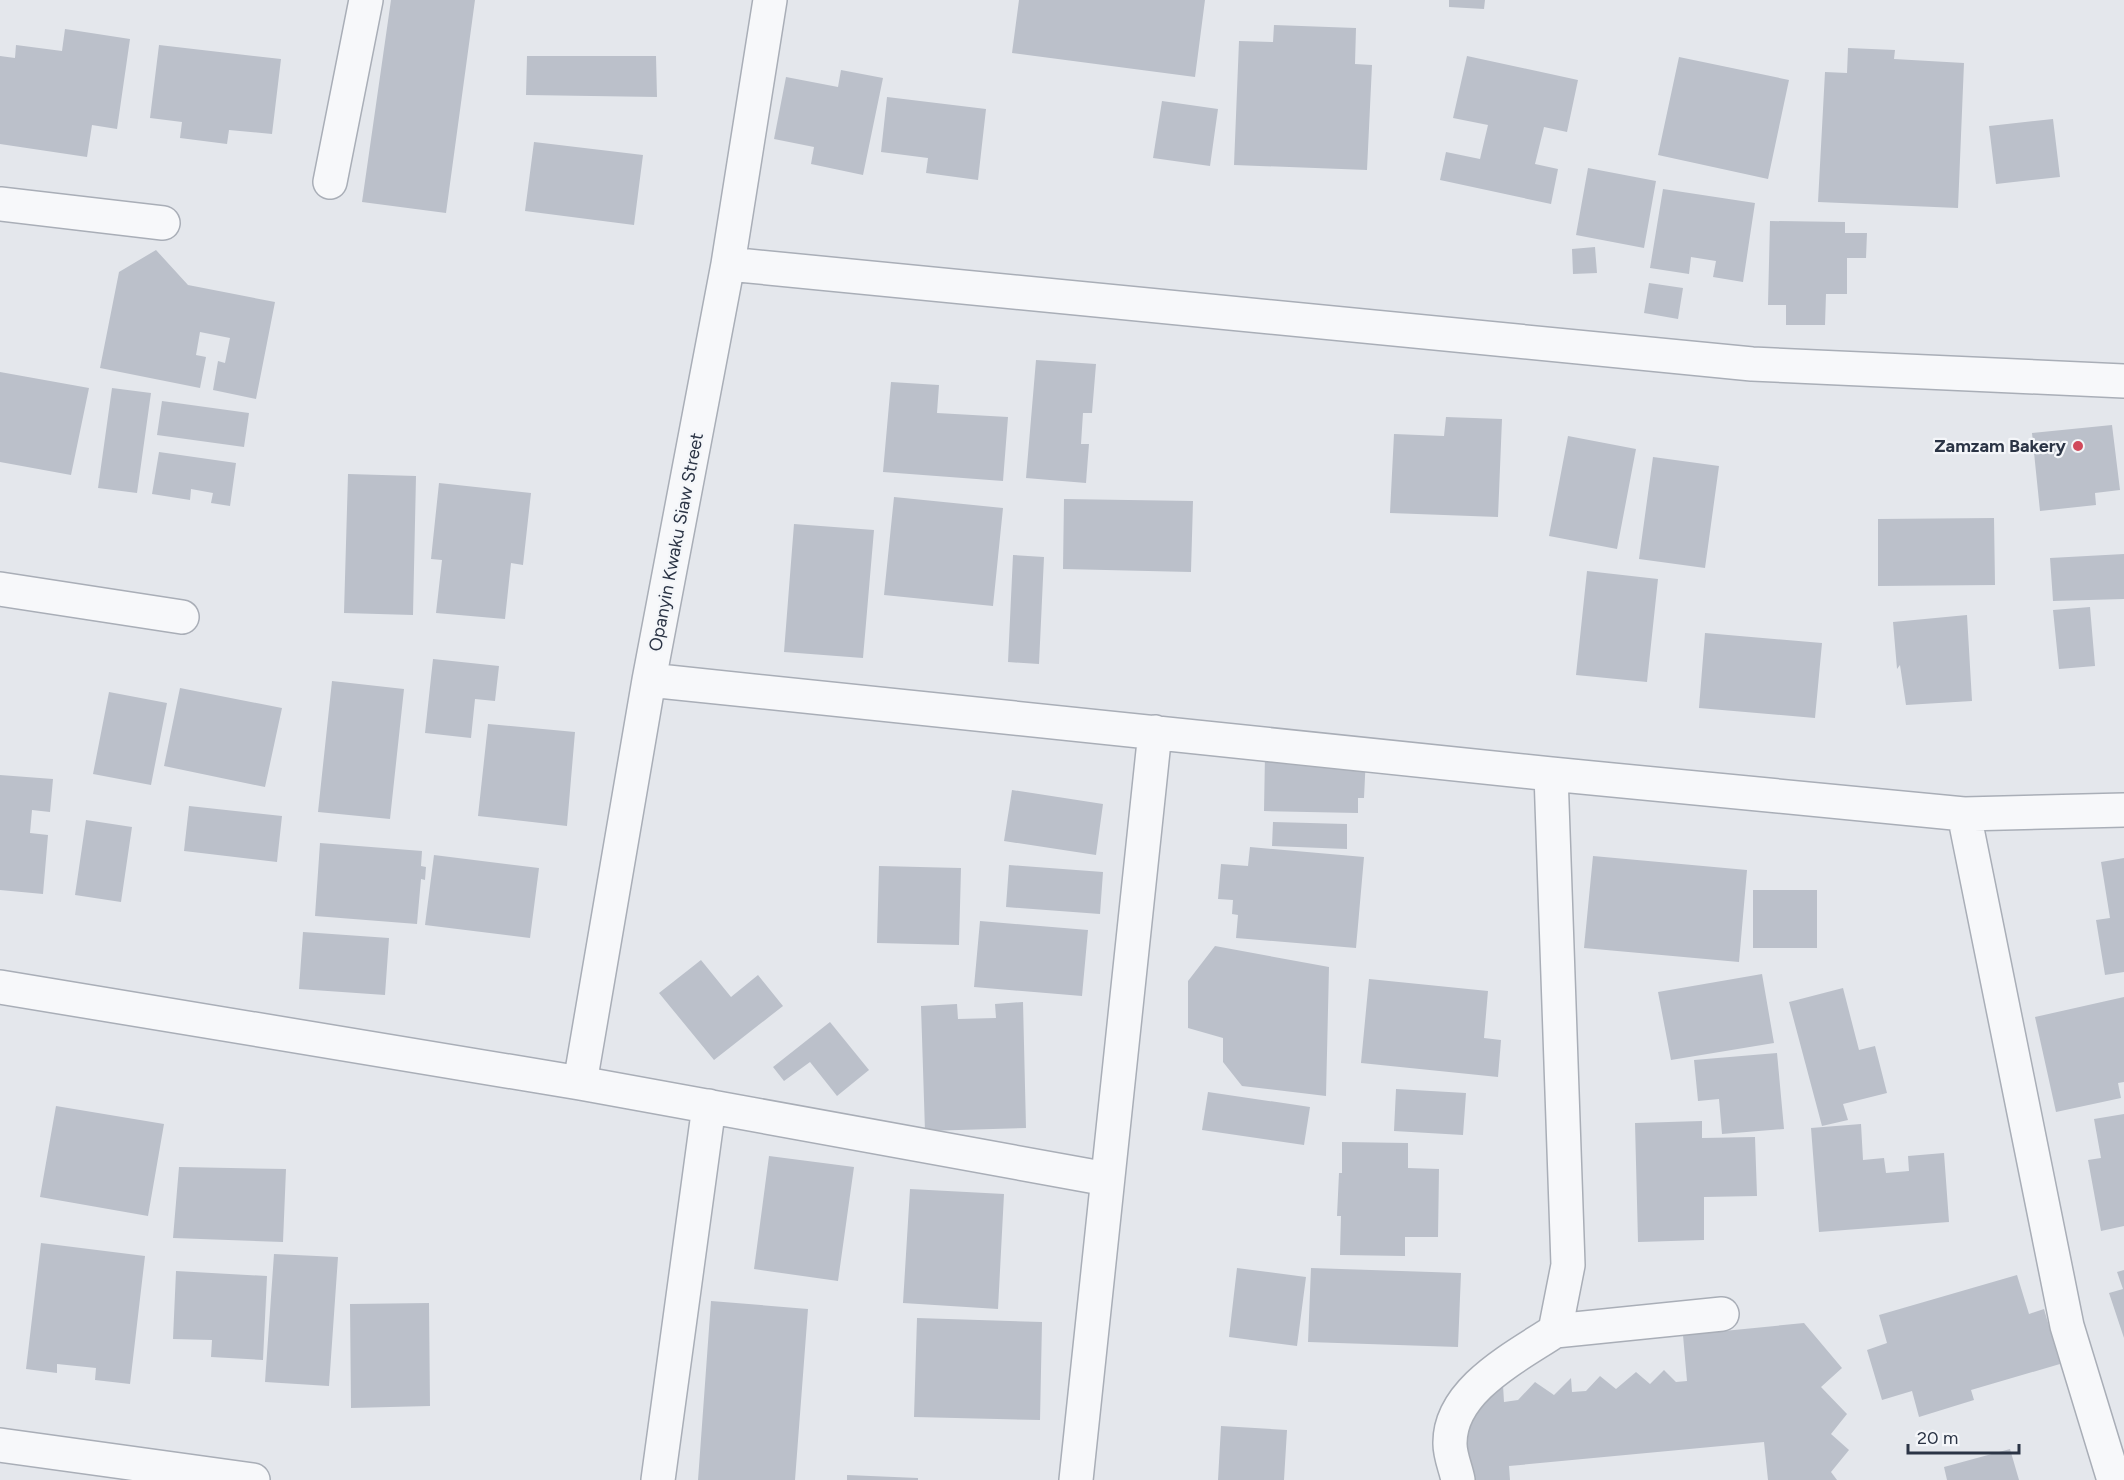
<svg xmlns="http://www.w3.org/2000/svg" width="2124" height="1480" font-family="Figtree,sans-serif">
<rect width="100%" height="100%" fill="#e4e7ec"/>
<path fill="#bbc0ca" d="M391 0H475L446 213 362 202Z
M1019 0H1205L1195 77 1012 53Z
M1449 0H1485L1484 9 1449 7Z
M1274 25 1356 28 1355 64 1372 65 1367 170 1234 165 1239 41 1273 42Z
M65 29 130 39 117 129 92 125 87 157 0 144V56L15 58 16 45 62 51Z
M159 45 281 59 272 134 229 130 227 144 180 138 182 122 150 118Z
M1848 48 1895 50 1894 59 1964 63 1958 208 1818 202 1825 72 1847 73Z
M527 56H656L657 97 526 95Z
M1467 56 1578 80 1567 132 1544 127 1535 164 1558 169 1551 204 1440 180 1446 152 1480 159 1488 125 1453 118Z
M1679 57 1789 80 1768 179 1658 155Z
M841 70 883 78 863 175 811 164 814 147 774 139 786 77 838 87Z
M887 97 986 109 978 180 926 173 928 158 881 152Z
M1162 101 1218 109 1210 166 1153 158Z
M2053 119 2060 177 1996 184 1989 126Z
M534 142 643 155 634 225 525 211Z
M1588 168 1656 181 1644 248 1576 235Z
M1663 189 1755 203 1743 282 1713 277 1716 261 1691 257 1689 274 1650 268Z
M1770 221 1845 222V233H1867L1866 258H1847V294H1826L1825 325H1786V305H1768Z
M1595 247 1597 273 1573 274 1572 249Z
M156 250 188 285 275 302 256 399 213 390 218 361 225 363 230 338 200 332 196 355 206 357 200 388 100 368 119 272Z
M1649 283 1683 288 1678 319 1644 313Z
M1036 360 1096 364 1092 413H1083L1081 444H1089L1086 483 1026 478Z
M0 372 89 388 71 475 0 462Z
M891 382 939 385 937 413 1008 417 1003 481 883 472Z
M112 388 151 393 137 493 98 488Z
M162 401 249 413 244 447 157 435Z
M1446 417 1502 419 1498 517 1390 513 1394 434 1444 436Z
M2112 425 2120 490 2095 493 2096 505 2040 511 2032 433Z
M1568 436 1636 449 1617 549 1549 536Z
M159 452 236 463 230 506 211 503 213 493 191 489 190 500 152 494Z
M1653 457 1719 466 1705 568 1639 559Z
M348 474 416 476 413 615 344 613Z
M439 483 531 493 523 565 511 563 505 619 436 613 442 560 431 559Z
M894 497 1003 508 993 606 884 595Z
M1064 499 1193 501 1191 572 1063 569Z
M1994 518 1995 585 1878 586V519Z
M794 524 874 530 863 658 784 652Z
M2124 554V599L2053 601 2050 558Z
M1013 555 1044 557 1039 664 1008 662Z
M1587 571 1658 579 1647 682 1576 675Z
M2090 607 2095 666 2059 669 2053 610Z
M1967 615 1972 701 1906 705 1900 665 1897 669 1893 622Z
M1705 633 1822 643 1815 718 1699 708Z
M433 659 499 666 495 701 475 699 471 738 425 733Z
M332 681 404 689 390 819 318 812Z
M180 688 282 708 265 787 164 766Z
M109 692 167 703 151 785 93 774Z
M488 724 575 732 567 826 478 816Z
M1265 754 1366 756 1364 798H1358V813L1264 811Z
M0 775 53 779 50 812 32 810 30 833 48 835 43 894 0 890Z
M1012 790 1103 804 1096 855 1004 841Z
M189 806 282 816 277 862 184 851Z
M86 820 132 827 121 902 75 895Z
M1273 822 1347 824V849L1272 846Z
M320 843 422 851 421 866 426 867 425 880 421 879 417 924 315 916Z
M1250 847 1364 857 1356 948 1236 938 1238 915 1232 914 1233 900 1218 899 1221 864 1248 866Z
M434 855 539 868 530 938 425 925Z
M1593 856 1747 870 1739 962 1584 948Z
M2124 858V972L2105 975 2096 920 2110 918 2101 862Z
M1009 865 1103 872 1100 914 1006 907Z
M879 866 961 868 959 945 877 943Z
M1753 890H1817V948H1753Z
M980 921 1088 930 1082 996 974 987Z
M303 932 389 938 385 995 299 989Z
M1215 946 1329 967 1326 1096 1242 1086 1223 1062V1038L1188 1028V981Z
M701 960 731 997 758 975 783 1006 714 1060 659 993Z
M1762 974 1774 1043 1671 1060 1658 992Z
M1369 979 1488 991 1484 1038 1501 1040 1498 1077 1361 1063Z
M1843 988 1859 1050 1875 1046 1887 1093 1843 1104 1848 1120 1822 1126 1789 1002Z
M2124 997V1082L2118 1083 2121 1098 2056 1112 2035 1017Z
M1023 1002 1026 1128 925 1131 921 1006 957 1004 958 1019 996 1018 995 1004Z
M830 1022 869 1070 837 1096 810 1062 784 1081 773 1067Z
M1777 1053 1784 1129 1722 1134 1719 1099 1698 1101 1694 1060Z
M1396 1089 1466 1093 1463 1135 1394 1131Z
M1208 1092 1310 1107 1304 1145 1202 1130Z
M56 1106 164 1124 148 1216 40 1197Z
M2124 1114V1226L2101 1231 2088 1160 2101 1158 2094 1119Z
M1702 1121V1138L1755 1137 1757 1196 1704 1197V1240L1638 1242 1635 1123Z
M1861 1124 1863 1160 1884 1158 1886 1173 1909 1171 1908 1156 1944 1153 1949 1222 1819 1232 1811 1128Z
M1342 1142 1408 1143V1168L1439 1169 1438 1237H1405V1256L1340 1255 1341 1216H1337L1339 1173H1342Z
M769 1156 854 1167 838 1281 754 1269Z
M179 1167 286 1169 283 1242 173 1238Z
M910 1189 1004 1194 998 1309 903 1303Z
M41 1243 145 1256 130 1384 95 1380 96 1368 57 1364V1373L26 1369Z
M274 1254 338 1257 329 1386 265 1382Z
M1237 1268 1306 1277 1297 1346 1229 1337Z
M1311 1268 1461 1273 1458 1347 1308 1342Z
M2124 1270V1338L2109 1293 2123 1289 2117 1272Z
M176 1271 267 1276 263 1360 211 1357 212 1340 173 1339Z
M2017 1275 2029 1314 2044 1309 2060 1364 1971 1390 1974 1400 1919 1417 1912 1391 1882 1400 1867 1350 1887 1343 1879 1315Z
M711 1301 808 1309 795 1480H698Z
M429 1303 430 1406 351 1408 350 1304Z
M917 1318 1042 1322 1040 1420 914 1417Z
M1804 1323 1842 1368 1821 1387 1847 1414 1831 1434 1849 1450 1831 1472 1837 1480H1768L1764 1442 1509 1466 1510 1480H1470L1464 1423 1503 1385 1504 1402 1518 1400 1535 1382 1554 1395 1571 1378 1572 1392 1586 1391 1600 1376 1616 1389 1636 1372 1650 1384 1664 1370 1676 1382 1687 1381 1683 1335Z
M1221 1426 1287 1430 1284 1480H1218Z
M2010 1449 2019 1480H1947L1944 1467Z
M847 1475 918 1478V1480H847Z"/>
<g fill="none" stroke-linecap="round" stroke-linejoin="round">
<defs>
<path id="minor" d="M330 182 366 0
M0 204 163 223
M728 264 1752 364 2124 381
M0 589 182 617
M649 680 1551 774 1964 814 2124 810
M1964 814 2067 1326 2114 1480
M0 987 580 1083 1107 1179
M580 1083 649 680 728 264 770 0
M1555 1331 1722 1314
M0 1445 253 1480
M658 1480 709 1106
M1076 1480 1155 732
M1458 1480C1456 1469 1450 1456 1450 1444 1449 1390 1516 1357 1555 1331L1568 1265 1551 774"/>
</defs>
<use href="#minor" stroke="#a9aeb7" stroke-width="36"/>
<use href="#minor" stroke="#f7f8fa" stroke-width="33"/>
</g>
<circle fill="#d1495b" stroke="#f4f6f9" stroke-width="2" cx="2078" cy="446" r="6"/>
<g text-anchor="middle" stroke-width="4.5" stroke-linejoin="round" paint-order="stroke">
<g font-size="18" font-weight="bold" fill="#2b3445" stroke="#f4f6f9" text-anchor="end">
<text x="2066" y="452">Zamzam Bakery</text>
</g>
<g font-size="18" fill="#2b3445" stroke="#f4f6f9">
<text transform="translate(676 542) rotate(-79)" y="6">Opanyin Kwaku Siaw Street</text>
</g>
</g>
<path d="M1908 1444v9h111v-9" fill="none" stroke="#2b3445" stroke-width="3"/>
<text x="1917" y="1444" font-size="18" fill="#2b3445" stroke="#f4f6f9" stroke-width="4.5" paint-order="stroke">20 m</text>
</svg>
